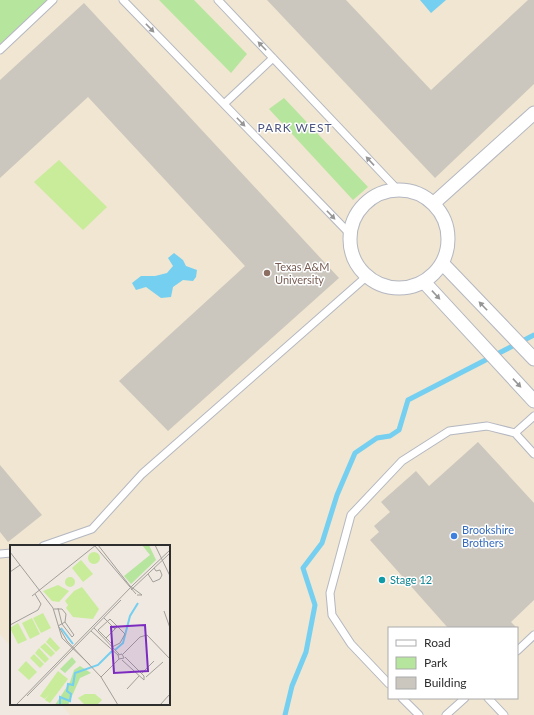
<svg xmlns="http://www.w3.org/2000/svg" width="534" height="715" font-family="Lato,sans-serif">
<rect width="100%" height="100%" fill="#efe9e1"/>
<path fill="#f0e6d1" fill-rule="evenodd" d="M0 0H534V715H70L61 704H169V546H11V647L0 634ZM389 628H517V698H389Z"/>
<path fill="#b6e59e" d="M0 0H47L0 44Z
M159 0H194L247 54 231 73Z
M284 98 368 187 353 200 269 109Z"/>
<path fill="#c9ec9a" d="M59 160 107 207 83 230 34 182Z"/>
<path fill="#75cff0" d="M420 0H446L431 13Z
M174 253 183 260 186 266 197 270 196 277 193 281 183 280 173 287 171 297 161 298 146 287 136 290 132 283 141 276H155L167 273 173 266 168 258Z"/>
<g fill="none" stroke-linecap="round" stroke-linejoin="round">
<path stroke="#75cff0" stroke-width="5" d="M285 715 292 686 306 652 315 605 303 568 322 543 337 495 355 453 377 438 390 436 399 430 408 400 534 335"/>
</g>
<path fill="#cbc7bf" d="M267 0H346L431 90 528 0H534V84L435 178Z
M84 3 339 278 168 431 119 381 245 266 88 97 0 178V80Z
M478 442 534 503V600L511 622 517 628H448L370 540 379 532 374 526 390 512 381 502 416 471 429 486Z
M0 465 42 515 8 542 0 532Z"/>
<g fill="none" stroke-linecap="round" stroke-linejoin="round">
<defs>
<path id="lane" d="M123 0 349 233
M218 0 397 189
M0 50 53 0
M224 104 273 58
M515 433 534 416
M43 546 92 529 142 474 366 277
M0 554 11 553
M517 651 534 635
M389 684 351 644 332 615 330 593 351 515 402 461 449 431 487 426 515 433 534 454
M402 698 419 715
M488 698 504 715
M446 715 465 698"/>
<path id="street" d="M350 239a49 49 0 1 1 98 0a49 49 0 1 1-98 0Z
M434 203 534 113
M443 264 534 359
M424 282 534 401"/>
</defs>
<use href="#lane" stroke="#b4b7c1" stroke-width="9"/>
<use href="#street" stroke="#b4b7c1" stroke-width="15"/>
<use href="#lane" stroke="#fff" stroke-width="7"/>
<use href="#street" stroke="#fff" stroke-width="13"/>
</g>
<defs><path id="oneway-solid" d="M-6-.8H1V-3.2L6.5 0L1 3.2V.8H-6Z"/></defs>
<g fill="#969696">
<use href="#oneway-solid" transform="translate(150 28) rotate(46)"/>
<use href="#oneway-solid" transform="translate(262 46) rotate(-134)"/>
<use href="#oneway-solid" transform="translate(241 122) rotate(46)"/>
<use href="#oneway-solid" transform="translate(370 161) rotate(-133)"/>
<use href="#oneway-solid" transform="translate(331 215) rotate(46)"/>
<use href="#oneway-solid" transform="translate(436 295) rotate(47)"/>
<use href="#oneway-solid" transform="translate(483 306) rotate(-134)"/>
<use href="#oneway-solid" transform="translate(517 383) rotate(47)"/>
</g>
<circle fill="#8d6e63" stroke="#fff" stroke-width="1.5" cx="267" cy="273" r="4"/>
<circle fill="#3f7fe0" stroke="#fff" stroke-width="1.5" cx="454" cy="536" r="4"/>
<circle fill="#0f9aa8" stroke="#fff" stroke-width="1.5" cx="382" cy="580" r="4"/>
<g text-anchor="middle" stroke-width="3" stroke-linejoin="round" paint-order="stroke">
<g font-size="11" fill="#785e54" stroke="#fff" text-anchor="start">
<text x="275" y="271">Texas A&amp;M<tspan x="275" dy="13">University</tspan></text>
</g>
<g font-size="11" fill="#366cbe" stroke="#fff" text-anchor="start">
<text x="462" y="534">Brookshire<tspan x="462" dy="13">Brothers</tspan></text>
</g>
<g font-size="11" fill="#0d838f" stroke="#fff" text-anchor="start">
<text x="390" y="584">Stage 12</text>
</g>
<g font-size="12" letter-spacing="1" fill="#4d5680" stroke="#fff">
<text x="295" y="132">PARK WEST</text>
</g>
</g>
<g transform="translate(10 545)">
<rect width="160" height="160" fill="#efe9e1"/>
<path d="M132 0H139L146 15 121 39 114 31 140 10ZM62 112 66 117 55 128 50 124ZM70 121 81 128 70 133 58 160H45L60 137 64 125Z" fill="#b6e59e"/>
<path d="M78 13a6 6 0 1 1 12 0a6 6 0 1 1-12 0ZM71 15 83 29 73 37 62 23ZM55 37a5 5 0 1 1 10 0a5 5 0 1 1-10 0ZM48 40 59 46 49 57 42 56 33 46ZM72 42 89 64 83 74 63 72 56 63 58 60 55 56 64 46ZM33 68 41 83 31 88 23 73ZM22 73 30 89 20 94 12 78ZM8 78 17 95 8 99 0 83ZM40 92 50 103 46 107 36 97ZM35 98 45 108 41 112 30 102ZM29 103 39 114 35 118 25 108ZM24 109 34 119 30 123 20 113ZM16 116 27 127 19 135 8 125ZM48 126 53 130 49 135 53 130 58 134 40 158 35 155 39 149 35 154 30 151ZM75 149H85L92 155 87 160H75L68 153Z" fill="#c9ec9a"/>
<path fill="none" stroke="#75cff0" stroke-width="2" d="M51 83 63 99M105 105 113 98 120 71 128 58M50 160V152L60 156 61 149 57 146 58 139 63 140 65 128 88 120 102 106"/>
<path fill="none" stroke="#a29e99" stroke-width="1" d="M88 0 120 41 132 50H127M145 0 160 31M85 1 126 49M0 7 43 63 52 93 80 120M0 27 10 20M138 29 143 37 150 34 152 30 150 25 146 26 144 23M121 45 159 9M22 51 86 0M48 63 52 79 62 92 64 90 55 77M44 64H52L56 69 55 77 48 81M154 66 160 83M94 73 105 84M0 80 28 65 31 59 25 49M49 82 57 96 91 132 108 160M84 83 109 109M81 86 108 110 109 114 114 113 112 109 108 110M96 93 108 81M102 102 110 98 115 89 100 74 88 85 103 100M113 109 130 92 137 90 160 114M112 115 134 135V131L115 112M132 128 144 116M91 132 109 114M136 132 153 117M117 144 129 131M17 151 111 55M6 160 123 40 160 5M150 160 160 149"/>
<path fill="#7b2cbf" fill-opacity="0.15" stroke="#7b2cbf" stroke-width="2" d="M135 80 138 126 104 128 101 82Z"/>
<rect width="160" height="160" fill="none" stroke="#2e2e2e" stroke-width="2"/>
</g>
<rect x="388" y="627" width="130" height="72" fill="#ffffff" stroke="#ababab"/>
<rect x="396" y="640" width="20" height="6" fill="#ffffff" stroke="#ababab"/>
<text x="424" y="647" font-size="12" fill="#2e2e2e">Road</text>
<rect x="396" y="657" width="20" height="12" fill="#b6e59e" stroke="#ababab"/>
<text x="424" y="667" font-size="12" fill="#2e2e2e">Park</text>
<rect x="396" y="677" width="20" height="12" fill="#cbc7bf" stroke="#ababab"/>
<text x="424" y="687" font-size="12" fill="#2e2e2e">Building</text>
</svg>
